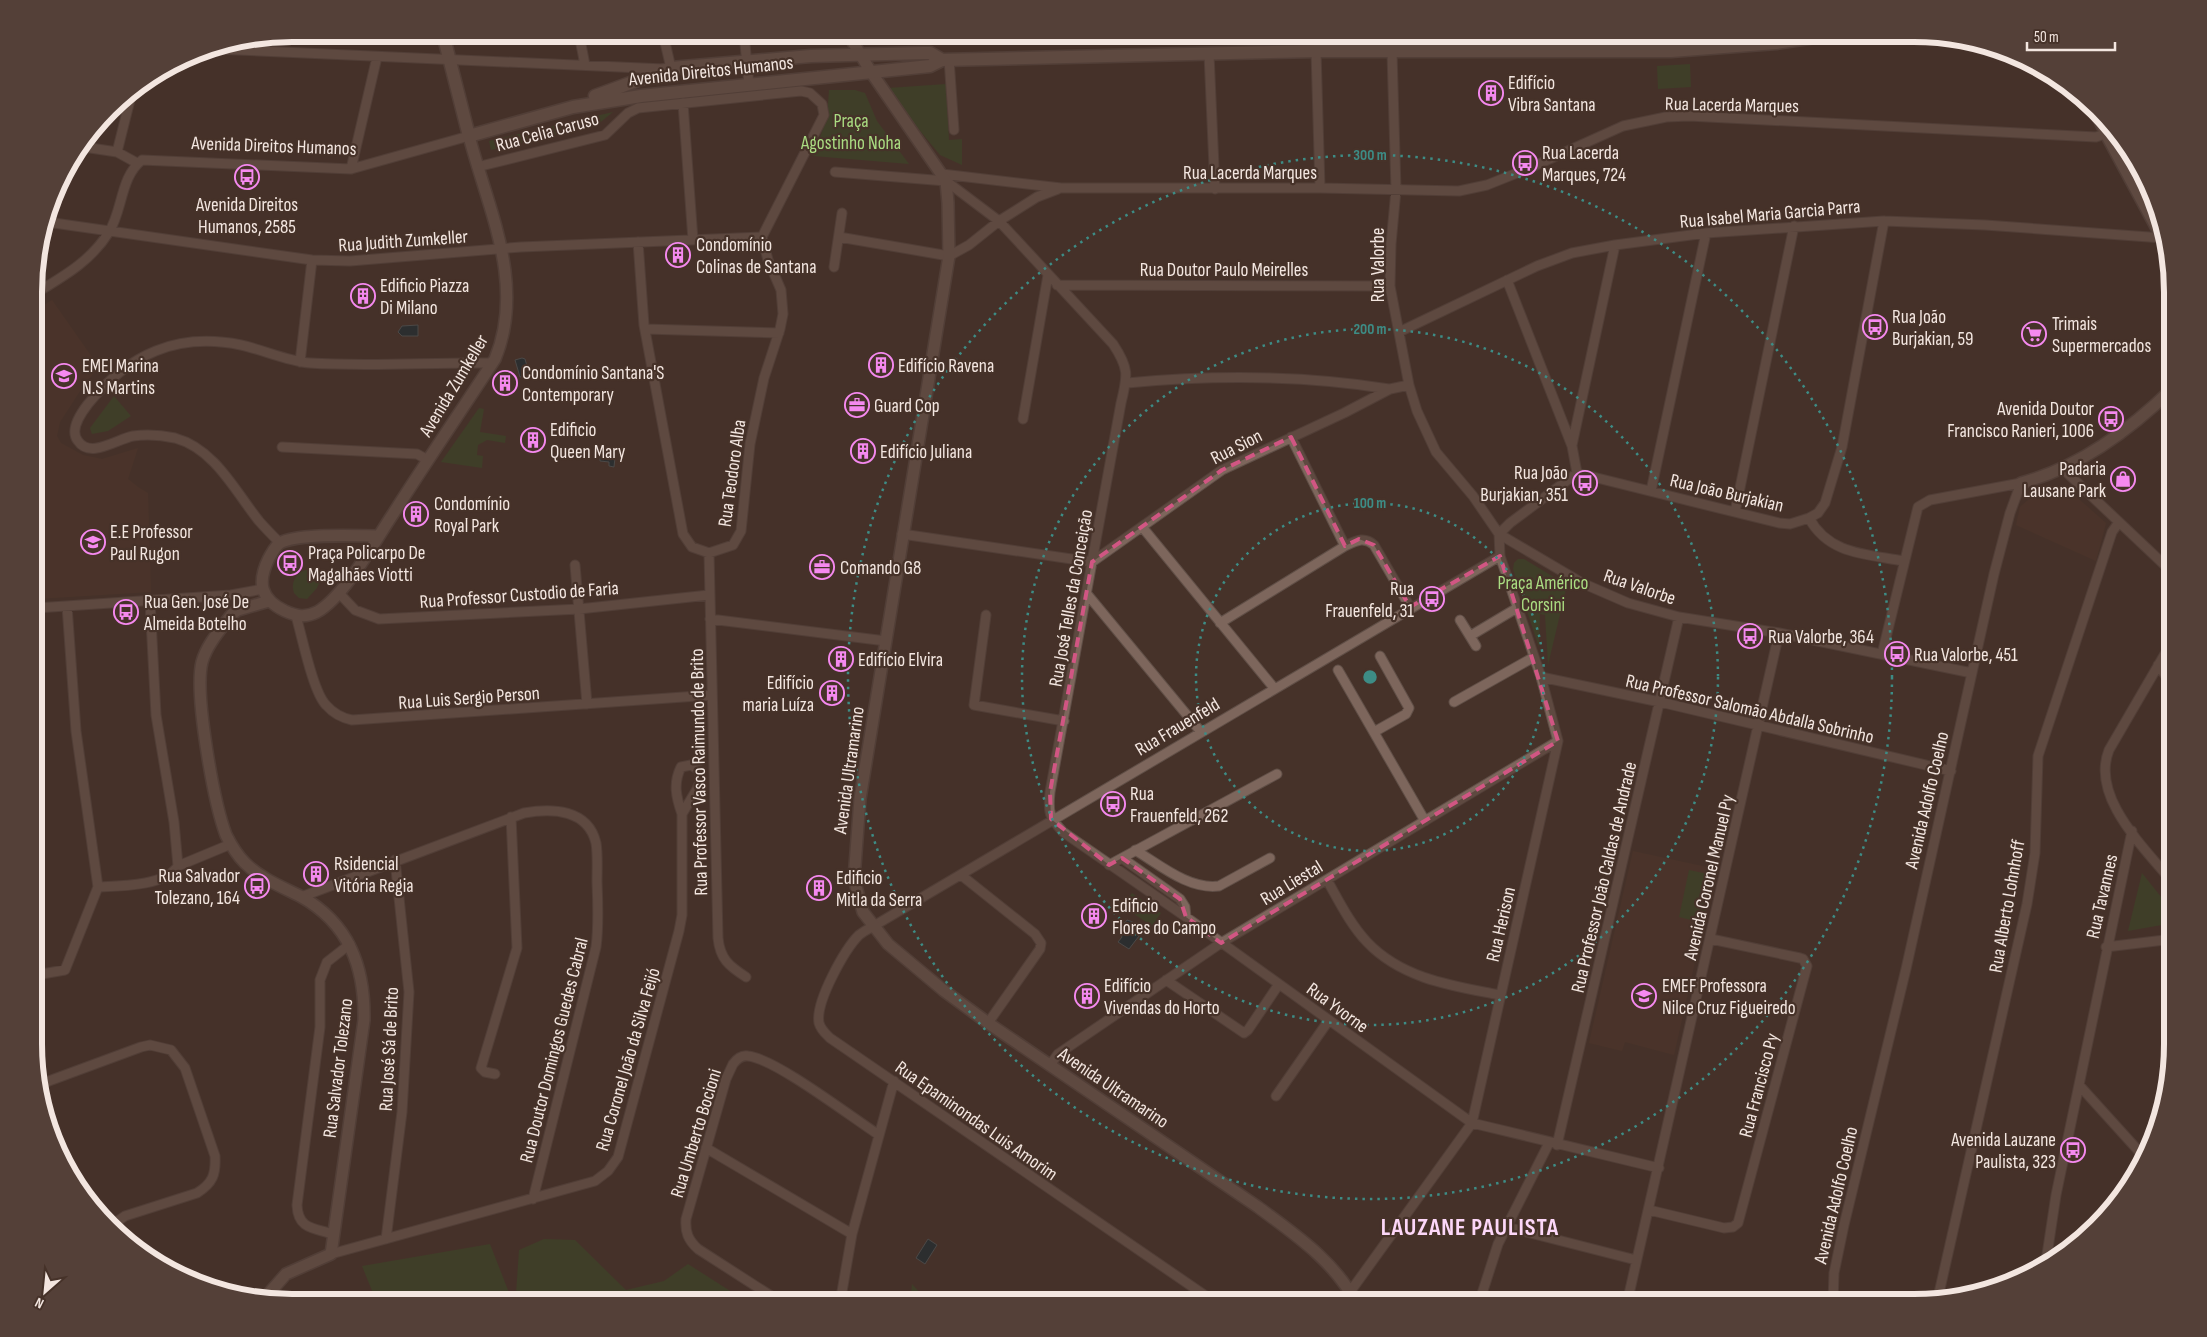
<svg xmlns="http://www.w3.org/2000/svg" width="2207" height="1337" font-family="'Sofia Sans Condensed',sans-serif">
<rect width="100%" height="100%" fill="#463229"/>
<path fill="#51372a" d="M52 300 99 367 84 385 60 422 57 436 61 443 83 455 102 459 138 448 128 479 138 487 148 493 151 592 36 599V310Z
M2054 488 2072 493 2106 523 2096 561 2016 525 2020 507 2037 492Z
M1633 851 1716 869 1674 1055 1625 1042 1622 1051 1589 1043Z"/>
<path fill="#384e26" d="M1690 64 1691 87 1658 89 1657 66Z
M946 84 949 140 962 139V165L940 155 906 114 888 88Z
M829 90H855L865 93 877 121 909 164 813 156 827 118Z
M613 112 597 125 491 150 489 141Z
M114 396 131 416 108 431 92 434 90 428Z
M479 408 484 409 480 432 506 436 505 443 487 440 478 445 477 455 483 456 482 468 441 462Z
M1518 559H1524L1567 585 1548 665 1545 615 1540 614 1539 647 1513 569 1514 563Z
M309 569 319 571 322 576 317 588 307 599 299 598 294 593C290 581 297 572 309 569Z
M1689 870 1713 875 1703 923 1679 917Z
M2142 873 2173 912V923L2128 931Z
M1132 893 1161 913 1152 926 1122 906Z
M544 1239 575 1240 626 1290 664 1281 688 1264 749 1303H519L516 1294 519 1250Z
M490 1244 513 1303H377L362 1266Z
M912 1284 929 1303H910Z"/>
<path fill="#0f2c36" stroke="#536469" d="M418 325V336H402L398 332 402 326Z
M522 358 525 359 527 366 531 367 532 373 520 377 515 360Z
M598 446 616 448 614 467 609 466V462L600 461V458L597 457Z
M1127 920 1133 922 1138 928 1139 936 1129 949 1118 942 1122 937 1119 931Z
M928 1239 937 1245 925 1264 916 1258Z"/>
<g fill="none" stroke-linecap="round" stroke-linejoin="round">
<defs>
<path id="minor" d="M579 34 585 65
M663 34 671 68
M744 34 749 85
M851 38 1233 34
M215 49 664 69
M1316 51 1320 188
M1392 52 1396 190 1391 244 1390 286 1409 385 1417 411 1436 452 1473 496 1499 534 1582 583 1628 603 1679 617 1779 633 1972 673
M1209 54 1215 189
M949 59 954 130
M683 103 693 240
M84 147 117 152 137 163
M117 152 132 92
M477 167 605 135 628 113 638 108 801 91 810 93 822 104 824 115 762 237
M351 169 377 57
M835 172 946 181 999 221 1113 344C1129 368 1128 375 1121 403L1050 792C1048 812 1049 817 1063 832L1186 917 1472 1123 1659 1168
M942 174 1061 188H1320L1459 191 1487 185 1532 167 1623 126 1666 117 1689 116 2096 137 2114 131
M47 222 312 260 350 261 521 247 762 237
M839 237 949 256 969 245 999 221 1037 197 1058 189
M638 242 644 325 683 534 692 547 709 553 733 545 741 531 750 444 764 378 780 329 783 314 781 290 768 260 762 237
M834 267 842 213
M1507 280 1572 446 1577 473
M1057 285 1390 286
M36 293C64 276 91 261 109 232 123 210 120 177 142 160L351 169 469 136
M645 329 779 333
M1399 332 1537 266 1572 253 1615 245 1706 233 1884 221 1985 225 2163 238
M300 362 312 260
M1127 383C1214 375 1303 375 1389 389
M1023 419 1048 275
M1291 437 1345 546
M1572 445 1615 245
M282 447 417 454 428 460
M2063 469 2173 573
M1651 491 1706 233
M1735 512 1794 226
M1809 518C1829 555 1867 554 1904 561
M1143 528 1274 688
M902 534 1092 562 1222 470 1344 413 1390 389 1409 385
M280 543C273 536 266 529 259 521 235 491 215 449 175 438 161 435 147 434 133 436 117 439 90 459 78 441 69 430 81 413 88 404 129 354 177 332 241 345 264 350 287 361 310 363 370 367 432 362 492 363
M709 553 718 938C720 959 729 966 746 977
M575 565 587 704
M339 593 355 610 379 619 579 609 709 595
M1087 594 1201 732
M150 601 156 715 174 822 178 866 231 844
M36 608 231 595 263 589
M986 615 974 705 1064 721
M296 616C302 636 313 692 326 705 333 713 342 718 352 720L712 695
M710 619 886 641
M1460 620 1476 646
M1220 623 1345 546C1356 541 1364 536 1374 545L1410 607
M1470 636 1517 608
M2173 640 2109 750C2090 798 2146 849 2173 883
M1882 654 1918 507 1930 500 2021 483
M2158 665 2173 686
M1338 670 1425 821
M1541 677 1660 702 1951 771
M1454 702 1534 657
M1374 732 1406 714 1409 708 1380 656
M1135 850C1160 865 1189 890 1219 886L1270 858
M1122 858 1180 899 1185 907 1186 917
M1109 865 1277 774
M961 875 1035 934 1041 943 1040 949 988 1023
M1327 880C1339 901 1350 924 1367 942 1402 979 1453 986 1500 995
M98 887C121 886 165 886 178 866
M301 897 524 813C552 808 588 809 596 843 598 855 597 870 597 882 598 904 599 925 596 947L533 1199
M2106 947 2173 939
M36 975 65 970 98 887 76 731 67 606
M1166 980 1244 1033 1248 1030 1279 984
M1050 1065 1058 1054 1221 943 1558 741
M495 1074 485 1072 481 1068 517 948 511 817
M38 1085 141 1047 150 1045 171 1050 185 1068 215 1156C216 1174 213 1183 197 1193L125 1216 109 1227
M2079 1085 2145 1158
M1276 1096 1329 1020
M1557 1145 1679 617
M706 1148 852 1234
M1649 1210 1724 1228 1733 1227 1738 1223 1807 966 1803 959 1800 958 1711 939
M1507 1227 1636 1260
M333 1234C313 1228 298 1229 297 1205L320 1027V980L327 962 350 944
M386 1239 402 1112 409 992 395 860
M331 1254 595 1181 608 1171 618 1157 679 931 682 915V814C676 797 673 783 681 767L691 765 699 770 700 782 697 789 682 814
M2045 1268 2056 1195 2132 831
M1350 1292 1472 1123 1558 741 1541 677 1500 556 1499 534 1510 523 1577 473 1779 523 1790 524 1809 518 1818 513 1825 503 1842 447 1884 221
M1628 1299 1652 1303
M1937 1302 2027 904 2035 853 2038 756 2112 532 2119 522
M782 1303 698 1249C688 1240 685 1232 686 1219L726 1079 733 1064C737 1059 741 1055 748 1056 776 1059 851 1117 879 1135
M840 1303 852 1234 894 1081
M1216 1303 830 1038C825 1033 821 1030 819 1023 815 1002 845 949 859 935 863 932 868 929 872 927L1500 556
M1479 1303 1498 1244 1549 1143
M1627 1303 1779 633
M1833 1303 1834 1273 1844 1225 1906 969 1994 574 2010 513 2021 483"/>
<path id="tertiary" d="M848 34 871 72 946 181 948 203 949 256 860 799 854 879 863 912 888 944 943 990 988 1023 1258 1207C1294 1234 1335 1261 1356 1303
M2093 106 2107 136 2168 249
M2021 483C2078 468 2131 429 2173 388
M378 536C357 536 298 533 280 543 275 546 272 553 269 558 257 582 260 599 285 611 296 616 305 618 317 612 344 597 375 541 393 514 426 462 461 411 495 359 526 284 488 209 469 136
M264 1299 286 1274 331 1254 364 1020C365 967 349 923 300 896 282 887 260 878 245 863 237 855 231 845 226 835 214 803 194 694 202 662 207 644 221 629 232 614L238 610 269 601"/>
<path id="secondary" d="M443 34 469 136 573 107 641 96 930 66 942 60 1316 51H1671L1776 43 1835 34
M595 96 671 68 811 56 924 53H930L942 60"/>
</defs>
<use href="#minor" stroke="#604f47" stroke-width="11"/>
<use href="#tertiary" stroke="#604f47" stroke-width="14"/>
<use href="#secondary" stroke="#604f47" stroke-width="15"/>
<use href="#minor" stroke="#7d665c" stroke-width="9"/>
<use href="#tertiary" stroke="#7d665c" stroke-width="11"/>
<use href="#secondary" stroke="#7d665c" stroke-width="12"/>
</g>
<path d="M0 0H2207V1337H0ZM1291 437 1345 546 1359 539 1374 545 1410 607 1500 556 1558 741 1221 943 1186 917 1180 899 1122 858 1109 865 1051 819 1050 792 1092 562 1222 470Z" fill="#463229" fill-opacity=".55" fill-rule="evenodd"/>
<path fill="none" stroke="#d15683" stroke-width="4" stroke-dasharray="10 6" stroke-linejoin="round" d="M1291 437 1345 546 1359 539 1374 545 1410 607 1500 556 1558 741 1221 943 1186 917 1180 899 1122 858 1109 865 1051 819 1050 792 1092 562 1222 470Z"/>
<g fill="none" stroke="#3d8c85" stroke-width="2.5" stroke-dasharray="2.5 5">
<circle cx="1370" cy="677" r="174"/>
<circle cx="1370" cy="677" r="348"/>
<circle cx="1370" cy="677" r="522"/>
</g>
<defs>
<symbol id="building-ring" viewBox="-11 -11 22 22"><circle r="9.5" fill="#463229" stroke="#f589ef" stroke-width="1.5"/><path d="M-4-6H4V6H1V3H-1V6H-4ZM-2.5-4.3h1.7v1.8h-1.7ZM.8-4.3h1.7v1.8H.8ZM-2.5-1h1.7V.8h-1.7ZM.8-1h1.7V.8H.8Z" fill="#f589ef"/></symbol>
<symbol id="bus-ring" viewBox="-11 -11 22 22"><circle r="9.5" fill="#463229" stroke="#f589ef" stroke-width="1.5"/><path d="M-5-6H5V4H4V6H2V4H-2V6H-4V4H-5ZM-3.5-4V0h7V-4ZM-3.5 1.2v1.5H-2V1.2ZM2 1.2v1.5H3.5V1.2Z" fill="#f589ef"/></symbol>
<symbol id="supermarket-ring" viewBox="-11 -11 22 22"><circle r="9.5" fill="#463229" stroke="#f589ef" stroke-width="1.5"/><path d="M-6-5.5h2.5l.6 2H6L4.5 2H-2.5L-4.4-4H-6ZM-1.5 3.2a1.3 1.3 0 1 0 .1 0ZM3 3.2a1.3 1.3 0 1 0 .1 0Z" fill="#f589ef"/></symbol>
<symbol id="school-ring" viewBox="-11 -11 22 22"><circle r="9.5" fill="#463229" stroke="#f589ef" stroke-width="1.5"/><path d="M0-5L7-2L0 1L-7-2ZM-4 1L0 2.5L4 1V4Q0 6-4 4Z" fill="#f589ef"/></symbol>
<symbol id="office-ring" viewBox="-11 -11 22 22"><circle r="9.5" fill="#463229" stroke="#f589ef" stroke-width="1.5"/><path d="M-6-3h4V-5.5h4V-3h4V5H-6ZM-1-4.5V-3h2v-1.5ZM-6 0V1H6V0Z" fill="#f589ef"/></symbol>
<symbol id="shop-ring" viewBox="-11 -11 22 22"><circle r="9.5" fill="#463229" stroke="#f589ef" stroke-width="1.5"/><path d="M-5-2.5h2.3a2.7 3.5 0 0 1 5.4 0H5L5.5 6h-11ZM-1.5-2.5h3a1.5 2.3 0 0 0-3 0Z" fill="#f589ef"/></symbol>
</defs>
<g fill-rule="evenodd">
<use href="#building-ring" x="1477" y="79" width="28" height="28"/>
<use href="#bus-ring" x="1511" y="149" width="28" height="28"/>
<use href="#bus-ring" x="233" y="163" width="28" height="28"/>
<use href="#building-ring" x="664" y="241" width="28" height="28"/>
<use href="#building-ring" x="349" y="282" width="28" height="28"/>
<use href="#bus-ring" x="1861" y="313" width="28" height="28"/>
<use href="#supermarket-ring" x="2020" y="320" width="28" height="28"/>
<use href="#building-ring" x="867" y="351" width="28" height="28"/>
<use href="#school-ring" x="50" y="362" width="28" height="28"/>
<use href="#building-ring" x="491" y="369" width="28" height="28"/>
<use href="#office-ring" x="843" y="391" width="28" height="28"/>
<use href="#bus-ring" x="2097" y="405" width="28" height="28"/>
<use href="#building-ring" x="519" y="426" width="28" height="28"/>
<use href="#building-ring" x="849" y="437" width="28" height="28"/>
<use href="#shop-ring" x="2109" y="465" width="28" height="28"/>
<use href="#bus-ring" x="1571" y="469" width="28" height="28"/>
<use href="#building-ring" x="402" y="500" width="28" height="28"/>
<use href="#school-ring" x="79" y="528" width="28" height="28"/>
<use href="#bus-ring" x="276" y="549" width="28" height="28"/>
<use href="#office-ring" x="808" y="553" width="28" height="28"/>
<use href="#bus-ring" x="1418" y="585" width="28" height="28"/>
<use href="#bus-ring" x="112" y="598" width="28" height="28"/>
<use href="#bus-ring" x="1736" y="622" width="28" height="28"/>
<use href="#bus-ring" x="1883" y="640" width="28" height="28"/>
<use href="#building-ring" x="827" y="645" width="28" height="28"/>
<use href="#building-ring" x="818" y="679" width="28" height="28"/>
<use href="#bus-ring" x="1099" y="790" width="28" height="28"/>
<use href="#building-ring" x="302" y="860" width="28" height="28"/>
<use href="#bus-ring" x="243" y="872" width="28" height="28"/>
<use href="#building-ring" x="805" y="874" width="28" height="28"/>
<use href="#building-ring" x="1080" y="902" width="28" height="28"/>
<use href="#building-ring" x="1073" y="982" width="28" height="28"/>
<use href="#school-ring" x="1630" y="982" width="28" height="28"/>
<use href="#bus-ring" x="2059" y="1136" width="28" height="28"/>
</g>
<g text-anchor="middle" stroke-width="4.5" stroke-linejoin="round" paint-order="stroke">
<g font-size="19" fill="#f3e6e0" stroke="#463229">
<text transform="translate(711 70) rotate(-6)" y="7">Avenida Direitos Humanos</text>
<text transform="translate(1732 104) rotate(1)" y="7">Rua Lacerda Marques</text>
<text transform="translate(547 131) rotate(-15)" y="7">Rua Celia Caruso</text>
<text transform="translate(274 145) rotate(2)" y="7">Avenida Direitos Humanos</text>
<text x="1250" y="179">Rua Lacerda Marques</text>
<text transform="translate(1770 213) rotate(-5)" y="7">Rua Isabel Maria Garcia Parra</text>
<text transform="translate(403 240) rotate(-4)" y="7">Rua Judith Zumkeller</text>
<text transform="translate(1377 265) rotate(-90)" y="7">Rua Valorbe</text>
<text x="1224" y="276">Rua Doutor Paulo Meirelles</text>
<text transform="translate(453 385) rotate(-59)" y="7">Avenida Zumkeller</text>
<text transform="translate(1236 446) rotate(-27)" y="7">Rua Sion</text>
<text transform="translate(731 473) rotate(-82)" y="7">Rua Teodoro Alba</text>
<text transform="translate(1727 492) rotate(13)" y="7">Rua João Burjakian</text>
<text transform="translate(1640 586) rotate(19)" y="7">Rua Valorbe</text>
<text transform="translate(519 594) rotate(-4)" y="7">Rua Professor Custodio de Faria</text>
<text transform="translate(1070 598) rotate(-80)" y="7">Rua José Telles da Conceição</text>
<text transform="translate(469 697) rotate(-4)" y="7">Rua Luis Sergio Person</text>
<text transform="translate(1750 708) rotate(13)" y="7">Rua Professor Salomão Abdalla Sobrinho</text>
<text transform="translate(1177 726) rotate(-31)" y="7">Rua Frauenfeld</text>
<text transform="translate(848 770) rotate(-82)" y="7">Avenida Ultramarino</text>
<text transform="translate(698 772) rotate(-91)" y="7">Rua Professor Vasco Raimundo de Brito</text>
<text transform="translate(1926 800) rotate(-77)" y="7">Avenida Adolfo Coelho</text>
<text transform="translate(1603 877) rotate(-77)" y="7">Rua Professor João Caldas de Andrade</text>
<text transform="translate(1708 877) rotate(-77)" y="7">Avenida Coronel Manuel Py</text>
<text transform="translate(1291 882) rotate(-31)" y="7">Rua Liestal</text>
<text transform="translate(2101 896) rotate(-77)" y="7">Rua Tavannes</text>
<text transform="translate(2006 906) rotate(-80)" y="7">Rua Alberto Lohnhoff</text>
<text transform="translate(1500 924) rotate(-77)" y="7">Rua Herison</text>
<text transform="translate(1338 1007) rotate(36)" y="7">Rua Yvorne</text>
<text transform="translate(388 1049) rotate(-87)" y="7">Rua José Sá de Brito</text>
<text transform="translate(553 1050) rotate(-76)" y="7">Rua Doutor Domingos Guedes Cabral</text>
<text transform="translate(627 1059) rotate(-74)" y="7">Rua Coronel João da Silva Feijó</text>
<text transform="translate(337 1068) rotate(-83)" y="7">Rua Salvador Tolezano</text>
<text transform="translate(1758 1085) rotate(-75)" y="7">Rua Francisco Py</text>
<text transform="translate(1114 1087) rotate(34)" y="7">Avenida Ultramarino</text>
<text transform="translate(977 1120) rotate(35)" y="7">Rua Epaminondas Luis Amorim</text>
<text transform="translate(695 1133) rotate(-73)" y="7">Rua Umberto Bocioni</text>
<text transform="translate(1835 1195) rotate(-77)" y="7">Avenida Adolfo Coelho</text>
</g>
<g font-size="19" fill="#f3e6e0" stroke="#463229" text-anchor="start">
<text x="1508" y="89">Edifício<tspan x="1508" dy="22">Vibra Santana</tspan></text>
<text x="1542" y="159">Rua Lacerda<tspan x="1542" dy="22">Marques, 724</tspan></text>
<text x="247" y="211" text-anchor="middle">Avenida Direitos<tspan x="247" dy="22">Humanos, 2585</tspan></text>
<text x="696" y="251">Condomínio<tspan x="696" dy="22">Colinas de Santana</tspan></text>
<text x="380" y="292">Edificio Piazza<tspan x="380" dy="22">Di Milano</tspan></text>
<text x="1892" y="323">Rua João<tspan x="1892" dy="22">Burjakian, 59</tspan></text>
<text x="2052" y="330">Trimais<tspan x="2052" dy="22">Supermercados</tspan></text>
<text x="82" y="372">EMEI Marina<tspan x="82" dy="22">N.S Martins</tspan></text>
<text x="898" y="372">Edifício Ravena</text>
<text x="522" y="379">Condomínio Santana'S<tspan x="522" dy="22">Contemporary</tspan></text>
<text x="874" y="412">Guard Cop</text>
<text x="2094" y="415" text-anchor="end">Avenida Doutor<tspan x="2094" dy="22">Francisco Ranieri, 1006</tspan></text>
<text x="550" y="436">Edificio<tspan x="550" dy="22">Queen Mary</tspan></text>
<text x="880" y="458">Edifício Juliana</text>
<text x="2106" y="475" text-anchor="end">Padaria<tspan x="2106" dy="22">Lausane Park</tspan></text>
<text x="1568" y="479" text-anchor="end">Rua João<tspan x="1568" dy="22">Burjakian, 351</tspan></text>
<text x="434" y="510">Condomínio<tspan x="434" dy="22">Royal Park</tspan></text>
<text x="110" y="538">E.E Professor<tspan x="110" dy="22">Paul Rugon</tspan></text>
<text x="308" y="559">Praça Policarpo De<tspan x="308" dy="22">Magalhães Viotti</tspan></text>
<text x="840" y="574">Comando G8</text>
<text x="1414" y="595" text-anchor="end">Rua<tspan x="1414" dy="22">Frauenfeld, 31</tspan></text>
<text x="144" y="608">Rua Gen. José De<tspan x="144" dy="22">Almeida Botelho</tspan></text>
<text x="1768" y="643">Rua Valorbe, 364</text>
<text x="1914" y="661">Rua Valorbe, 451</text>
<text x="858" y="666">Edifício Elvira</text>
<text x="814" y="689" text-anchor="end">Edifício<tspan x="814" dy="22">maria Luíza</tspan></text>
<text x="1130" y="800">Rua<tspan x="1130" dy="22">Frauenfeld, 262</tspan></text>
<text x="334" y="870">Rsidencial<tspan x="334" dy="22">Vitória Regia</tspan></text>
<text x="240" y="882" text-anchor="end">Rua Salvador<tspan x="240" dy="22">Tolezano, 164</tspan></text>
<text x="836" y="884">Edificio<tspan x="836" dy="22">Mitla da Serra</tspan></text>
<text x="1112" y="912">Edificio<tspan x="1112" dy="22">Flores do Campo</tspan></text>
<text x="1104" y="992">Edifício<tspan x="1104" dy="22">Vivendas do Horto</tspan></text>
<text x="1662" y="992">EMEF Professora<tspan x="1662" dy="22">Nilce Cruz Figueiredo</tspan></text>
<text x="2056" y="1146" text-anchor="end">Avenida Lauzane<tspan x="2056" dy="22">Paulista, 323</tspan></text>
</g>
<g font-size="19" fill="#aadc82" stroke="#463229">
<text x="851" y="127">Praça<tspan x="851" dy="22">Agostinho Noha</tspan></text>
<text x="1543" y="589">Praça Américo<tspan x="1543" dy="22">Corsini</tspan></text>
</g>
<g font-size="24" font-weight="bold" letter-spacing="1" fill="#fcd7f8" stroke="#463229">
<text x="1470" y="1235">LAUZANE PAULISTA</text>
</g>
</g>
<path d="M0 0H2207V1337H0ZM292 42H1914A250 250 0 0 1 2164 292V1044A250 250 0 0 1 1914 1294H292A250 250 0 0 1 42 1044V292A250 250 0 0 1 292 42Z" fill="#544038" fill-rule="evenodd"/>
<path fill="none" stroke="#f3e6e0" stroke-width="6" d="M292 42H1914A250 250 0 0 1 2164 292V1044A250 250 0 0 1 1914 1294H292A250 250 0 0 1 42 1044V292A250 250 0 0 1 292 42Z"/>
<circle cx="1370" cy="677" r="8" fill="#3d8c85" stroke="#463229" stroke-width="2.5"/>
<g font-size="15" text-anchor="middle" font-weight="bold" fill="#3d8c85" stroke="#463229" stroke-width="4.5" stroke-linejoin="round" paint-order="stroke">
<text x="1370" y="160">300 m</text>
<text x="1370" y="334">200 m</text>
<text x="1370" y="508">100 m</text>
</g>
<g transform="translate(45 1292) rotate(207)" stroke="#463229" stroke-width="4" paint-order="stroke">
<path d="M0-4L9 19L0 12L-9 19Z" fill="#f3e6e0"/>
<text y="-8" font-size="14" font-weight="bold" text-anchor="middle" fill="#f3e6e0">N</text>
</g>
<path d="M2027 42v8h88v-8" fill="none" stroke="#f3e6e0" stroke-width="2.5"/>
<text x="2034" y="42" font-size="15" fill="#f3e6e0" stroke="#463229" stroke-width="4" paint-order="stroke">50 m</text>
</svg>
